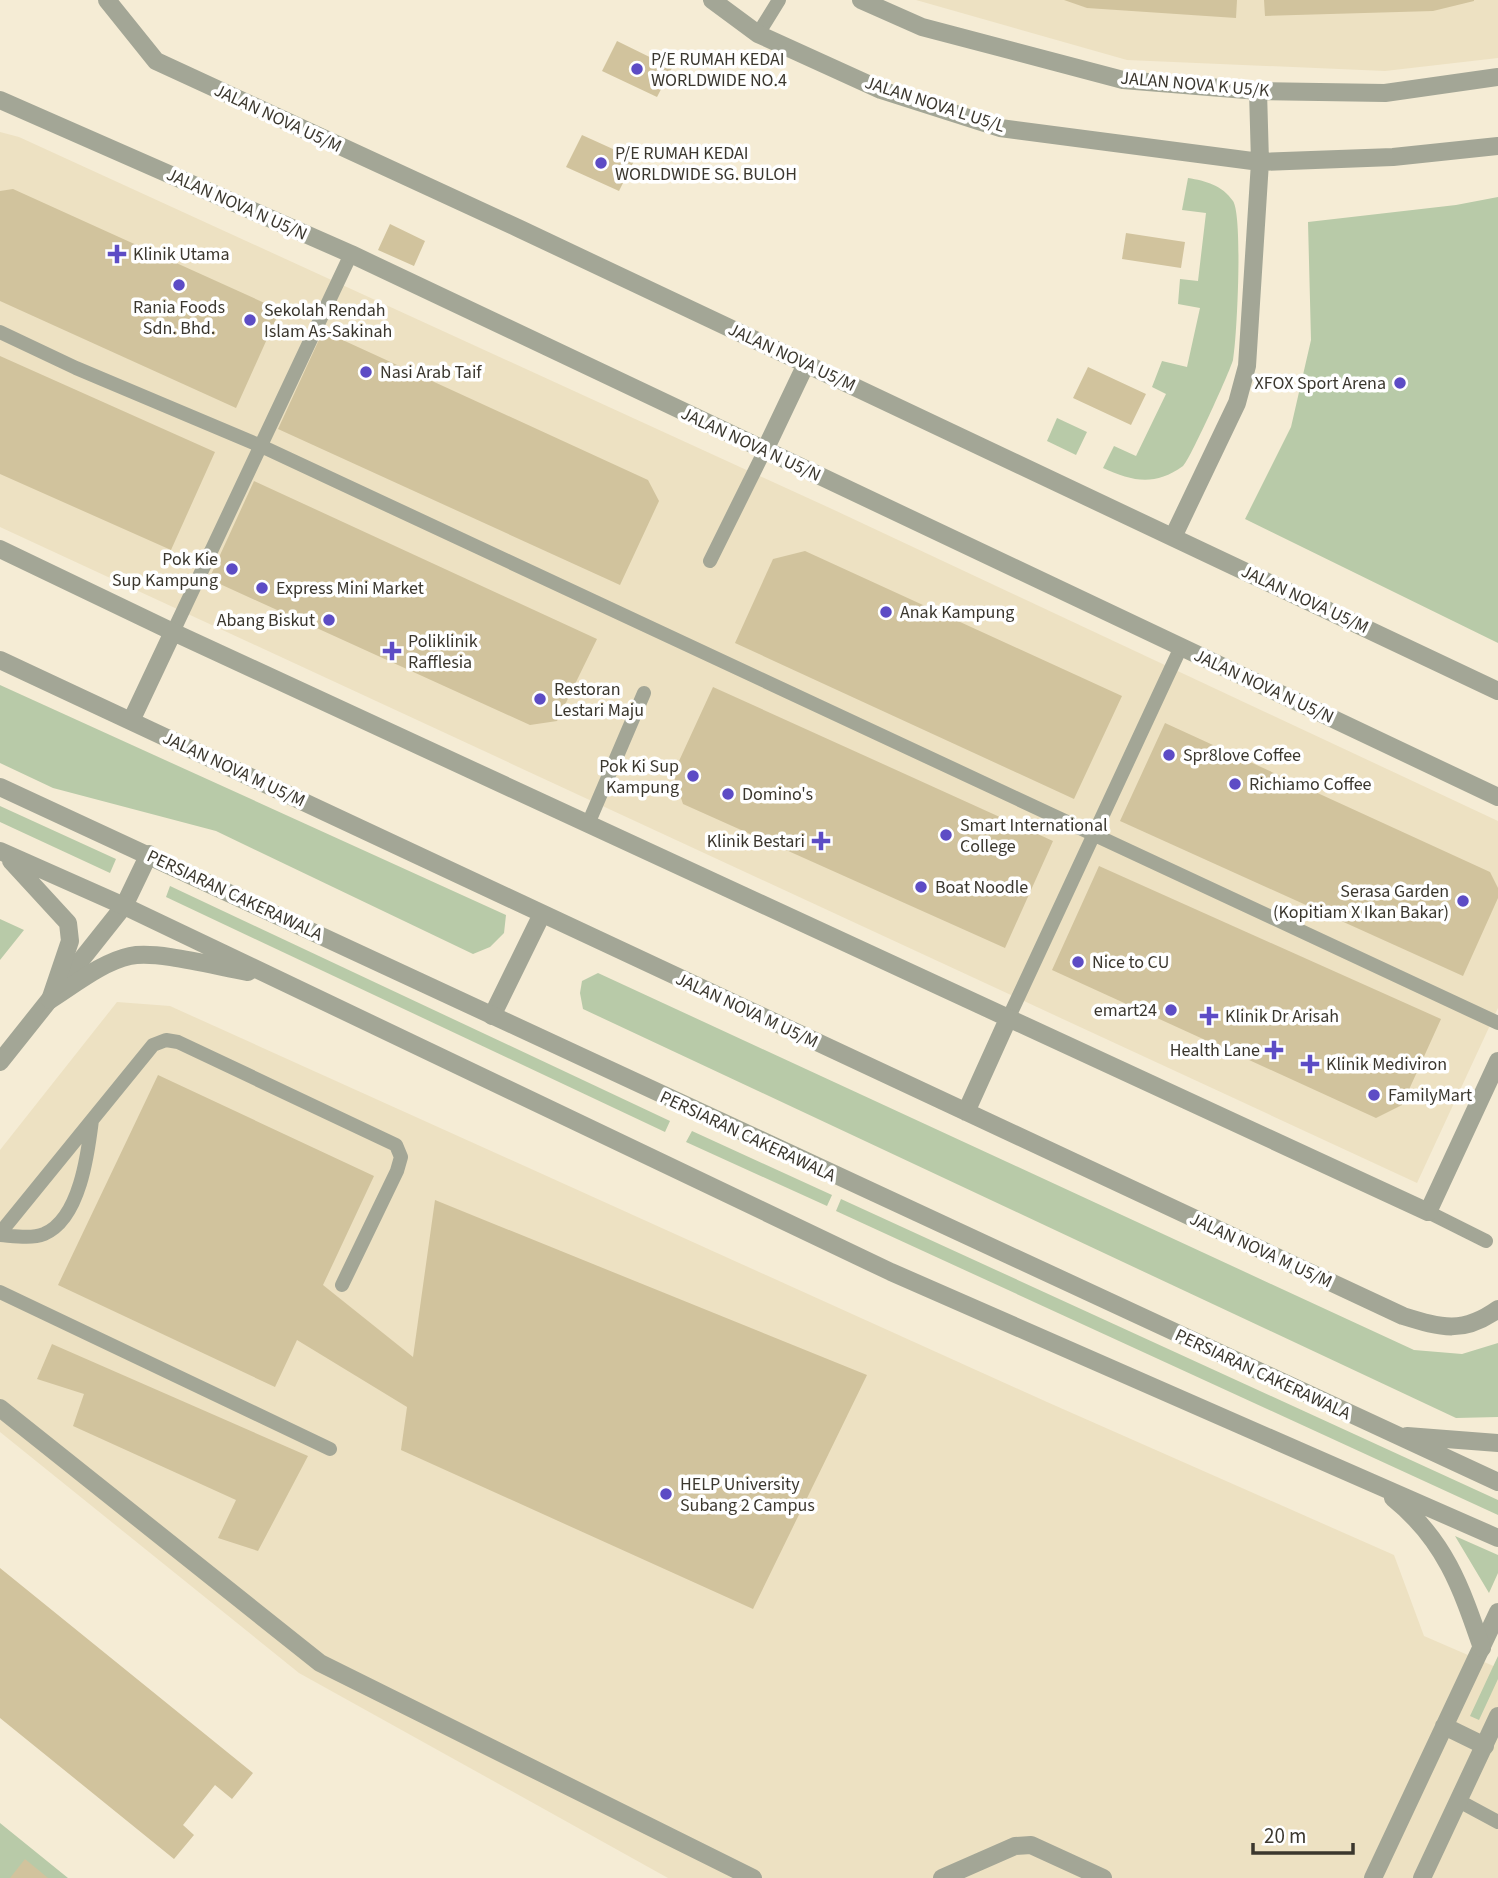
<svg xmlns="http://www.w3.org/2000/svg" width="1498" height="1878" font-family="'Source Sans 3',sans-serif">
<rect width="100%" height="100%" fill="#f5ecd5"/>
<path fill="#ede1c2" d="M916 0H1498V58L1385 71 1127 60Z
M0 132 19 137 832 509 1498 821V1008L1417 1183 0 527Z
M117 1002 170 1006 1047 1402 1394 1555 1424 1636 1498 1668V1878H668L299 1673 0 1432V1150Z"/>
<path fill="#b8caa8" d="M1188 178C1206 181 1222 185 1233 201 1243 216 1237 339 1233 360 1230 371 1189 462 1183 466 1154 487 1132 481 1103 468L1114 446 1136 456 1166 394 1152 387 1162 361 1187 367 1200 308 1178 304 1180 279 1198 281 1206 213 1182 210Z
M1498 197V643L1245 519 1291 427 1311 340 1308 222 1456 205Z
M1057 418 1087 432 1076 455 1047 441Z
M0 685 506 915 504 933 490 947 473 954 216 831 53 788 0 763Z
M0 806 116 859 110 873 0 822Z
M170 886 670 1121 665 1132 166 897Z
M0 919 24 930 0 960Z
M598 973 1414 1350 1462 1354 1498 1343V1417L1456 1418 583 1009 580 993 582 981Z
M692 1131 832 1195 827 1206 686 1142Z
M841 1199 1498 1500V1515L836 1211Z
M1455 1536 1498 1555V1573L1489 1593Z
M1498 1656V1679L1479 1720 1470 1716Z
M0 1823 68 1878H0Z"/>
<path fill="#d1c39d" d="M1064 0H1237L1236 18 1087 8Z
M1264 0H1474V1L1433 11 1265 16Z
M617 41 672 68 657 97 602 71Z
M582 135 635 159 619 191 566 167Z
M13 189 280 310 236 408 0 301V191Z
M390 224 425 241 414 266 378 250Z
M1126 233 1185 242 1181 268 1122 259Z
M323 331 648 480 659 501 620 585 278 429Z
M0 356 215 452 171 550 0 474Z
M1088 367 1146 394 1131 425 1073 398Z
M254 481 597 639 557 721 530 725 209 579Z
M805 551 1122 696 1074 799 735 643 773 559Z
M713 687 1053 841 1005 948 683 804 673 774Z
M1165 723 1490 872 1498 888V898L1463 976 1120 821Z
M1099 866 1441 1019 1402 1105 1376 1118 1052 970Z
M158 1075 374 1176 323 1285 413 1357 435 1200 867 1375 753 1609 401 1450 407 1407 297 1340 275 1387 58 1285Z
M52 1344 308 1456 258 1551 218 1538 236 1500 73 1426 84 1394 37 1379Z
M0 1568 253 1773 232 1799 215 1785 183 1825 194 1835 174 1859 0 1718Z
M25 1859 48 1878H10Z"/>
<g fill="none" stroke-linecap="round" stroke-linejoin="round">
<path stroke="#a3a696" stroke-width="14" d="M758 34 779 0
M0 332 76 368 261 446 1498 1023
M710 561 765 450
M173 632 351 254
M588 824 644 693
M1008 1019 1181 647
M1428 1212 1486 1241
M0 1233 153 1045 166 1040 178 1042 396 1145 401 1157 397 1171 342 1285
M0 1235C14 1236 31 1239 44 1234 80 1219 88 1153 92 1120
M0 1292 330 1449
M1459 1801 1498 1822"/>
<path stroke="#a3a696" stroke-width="18" d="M107 0 156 61 520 229 1498 691
M712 0 758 34 881 90 1000 128 1260 162 1393 157 1498 146
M861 0 922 27 1123 80 1258 91 1385 93 1498 77
M0 100 351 254 1498 797
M765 450 806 364
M1173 537 1237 403 1247 366 1260 162 1258 91
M0 549 173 632 1428 1212 1498 1061
M0 660 1403 1316C1442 1328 1463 1334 1498 1309
M131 721 173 632
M492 1016 542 914
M0 1062 124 906 149 854
M966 1112 1008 1019
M0 1408 320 1663 753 1878
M1444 1726 1485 1746
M942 1878 1015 1846 1031 1845 1103 1878
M1373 1878 1498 1612
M1422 1878 1498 1716"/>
<path stroke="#a3a696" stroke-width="18" d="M0 787 1498 1482
M0 851 124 906 891 1272 1498 1538
M11 861 68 923 70 941 50 1000
M50 1000C74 985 102 962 130 956 157 950 218 967 248 972
M1407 1436 1498 1443
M1393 1498C1445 1540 1461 1587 1482 1648"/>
</g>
<g fill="#5d4cc5" stroke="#fff" stroke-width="2.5">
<circle cx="637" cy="69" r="7"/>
<circle cx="601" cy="163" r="7"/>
<path d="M113.5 243.5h7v7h7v7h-7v7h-7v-7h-7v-7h7z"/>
<circle cx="179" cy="285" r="7"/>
<circle cx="250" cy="320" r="7"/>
<circle cx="366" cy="372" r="7"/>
<circle cx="1400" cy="383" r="7"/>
<circle cx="232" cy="569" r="7"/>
<circle cx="262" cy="588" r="7"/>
<circle cx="886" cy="612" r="7"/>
<circle cx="329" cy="620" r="7"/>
<path d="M388.5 640.5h7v7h7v7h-7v7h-7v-7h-7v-7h7z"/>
<circle cx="540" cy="699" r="7"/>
<circle cx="1169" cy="755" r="7"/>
<circle cx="693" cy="776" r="7"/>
<circle cx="1235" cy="784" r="7"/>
<circle cx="728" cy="794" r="7"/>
<circle cx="946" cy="835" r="7"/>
<path d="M817.5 830.5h7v7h7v7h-7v7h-7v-7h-7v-7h7z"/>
<circle cx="921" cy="887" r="7"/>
<circle cx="1463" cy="901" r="7"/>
<circle cx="1078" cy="962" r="7"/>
<circle cx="1171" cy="1010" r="7"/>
<path d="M1205.5 1005.5h7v7h7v7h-7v7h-7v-7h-7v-7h7z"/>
<path d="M1270.5 1039.5h7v7h7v7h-7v7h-7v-7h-7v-7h7z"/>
<path d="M1306.5 1053.5h7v7h7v7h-7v7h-7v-7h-7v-7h7z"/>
<circle cx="1374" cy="1095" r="7"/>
<circle cx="666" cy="1494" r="7"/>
</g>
<g text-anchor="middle" stroke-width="7" stroke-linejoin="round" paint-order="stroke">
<g font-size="18" fill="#3b372e" stroke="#fff" text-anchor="start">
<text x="651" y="65">P/E RUMAH KEDAI<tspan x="651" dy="21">WORLDWIDE NO.4</tspan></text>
<text x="615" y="159">P/E RUMAH KEDAI<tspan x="615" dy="21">WORLDWIDE SG. BULOH</tspan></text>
<text x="133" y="260">Klinik Utama</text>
<text x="179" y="313" text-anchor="middle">Rania Foods<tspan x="179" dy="21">Sdn. Bhd.</tspan></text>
<text x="264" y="316">Sekolah Rendah<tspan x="264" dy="21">Islam As-Sakinah</tspan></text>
<text x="380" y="378">Nasi Arab Taif</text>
<text x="1386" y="389" text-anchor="end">XFOX Sport Arena</text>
<text x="218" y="565" text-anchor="end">Pok Kie<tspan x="218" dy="21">Sup Kampung</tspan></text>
<text x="276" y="594">Express Mini Market</text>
<text x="900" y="618">Anak Kampung</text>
<text x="315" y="626" text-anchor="end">Abang Biskut</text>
<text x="408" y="647">Poliklinik<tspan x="408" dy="21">Rafflesia</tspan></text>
<text x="554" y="695">Restoran<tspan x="554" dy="21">Lestari Maju</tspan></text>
<text x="1183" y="761">Spr8love Coffee</text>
<text x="679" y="772" text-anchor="end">Pok Ki Sup<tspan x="679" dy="21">Kampung</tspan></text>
<text x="1249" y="790">Richiamo Coffee</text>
<text x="742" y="800">Domino's</text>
<text x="960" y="831">Smart International<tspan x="960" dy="21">College</tspan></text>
<text x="805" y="847" text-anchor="end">Klinik Bestari</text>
<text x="935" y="893">Boat Noodle</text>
<text x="1449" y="897" text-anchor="end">Serasa Garden<tspan x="1449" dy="21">(Kopitiam X Ikan Bakar)</tspan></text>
<text x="1092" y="968">Nice to CU</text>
<text x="1157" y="1016" text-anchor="end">emart24</text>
<text x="1225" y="1022">Klinik Dr Arisah</text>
<text x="1260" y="1056" text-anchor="end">Health Lane</text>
<text x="1326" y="1070">Klinik Mediviron</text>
<text x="1388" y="1101">FamilyMart</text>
<text x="680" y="1490">HELP University<tspan x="680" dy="21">Subang 2 Campus</tspan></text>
</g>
<g font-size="18" fill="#3b372e" stroke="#fff">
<text transform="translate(1195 84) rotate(5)" y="6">JALAN NOVA K U5/K</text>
<text transform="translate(935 104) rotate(18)" y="6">JALAN NOVA L U5/L</text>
<text transform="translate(278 118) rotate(25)" y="6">JALAN NOVA U5/M</text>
<text transform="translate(237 204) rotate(24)" y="6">JALAN NOVA N U5/N</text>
<text transform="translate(792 357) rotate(25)" y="6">JALAN NOVA U5/M</text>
<text transform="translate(751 444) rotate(25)" y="6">JALAN NOVA N U5/N</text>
<text transform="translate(1305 599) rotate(25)" y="6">JALAN NOVA U5/M</text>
<text transform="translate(1264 686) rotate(25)" y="6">JALAN NOVA N U5/N</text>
<text transform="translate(234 769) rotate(25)" y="6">JALAN NOVA M U5/M</text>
<text transform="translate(235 895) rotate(25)" y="6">PERSIARAN CAKERAWALA</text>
<text transform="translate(747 1010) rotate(25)" y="6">JALAN NOVA M U5/M</text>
<text transform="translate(748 1136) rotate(25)" y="6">PERSIARAN CAKERAWALA</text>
<text transform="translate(1261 1250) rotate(25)" y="6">JALAN NOVA M U5/M</text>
<text transform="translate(1263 1374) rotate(25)" y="6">PERSIARAN CAKERAWALA</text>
</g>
</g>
<path d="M1253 1843v10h100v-10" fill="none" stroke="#3b372e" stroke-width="3.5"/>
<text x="1264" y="1843" font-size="21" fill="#3b372e" stroke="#ffffff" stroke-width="5" paint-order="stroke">20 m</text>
</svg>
